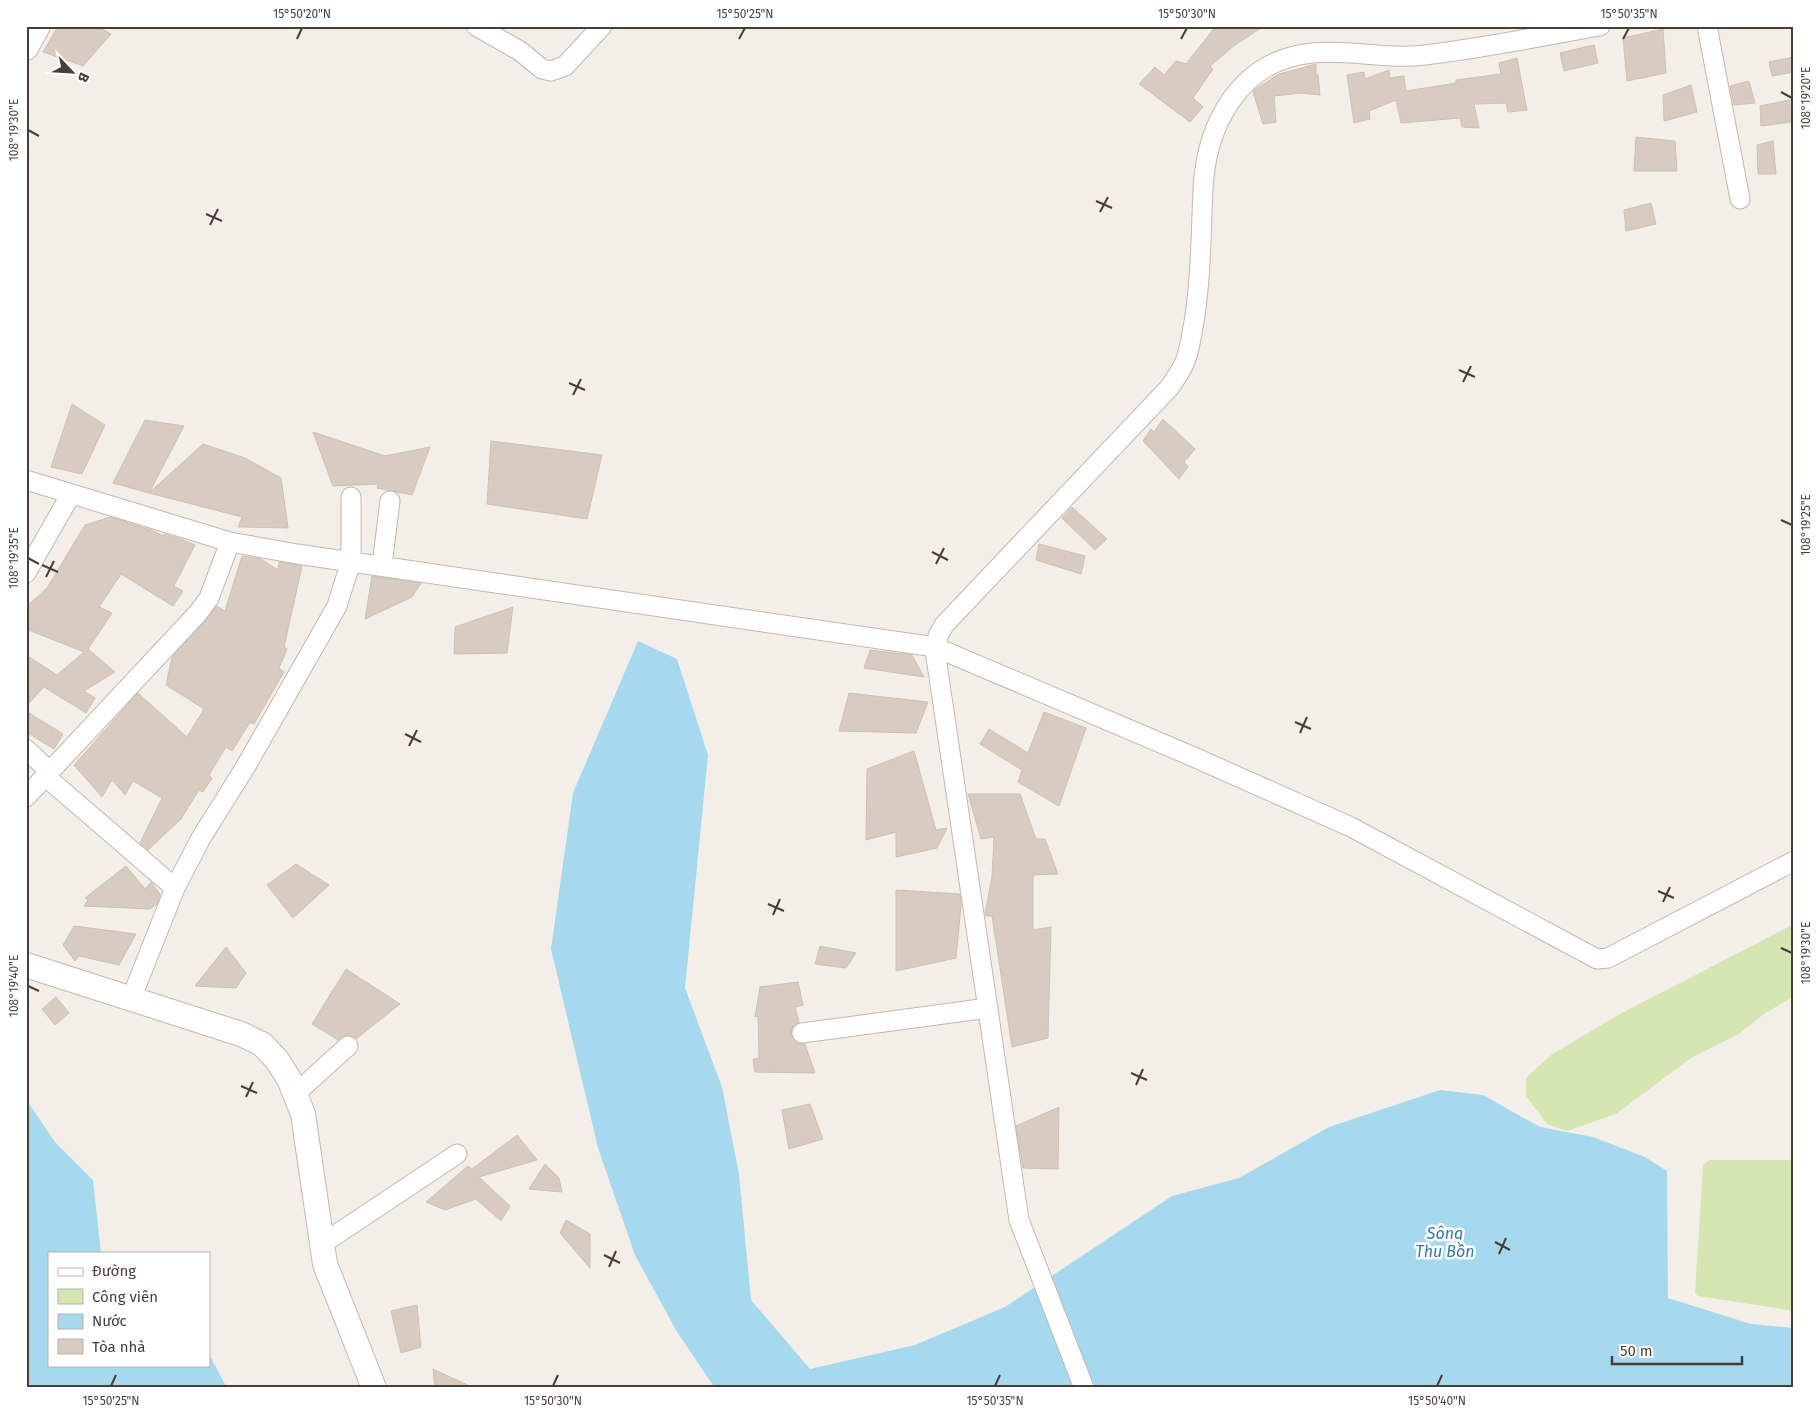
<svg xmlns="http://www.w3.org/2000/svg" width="1820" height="1414" font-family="'Fira Sans',sans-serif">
<rect width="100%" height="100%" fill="#f3efe8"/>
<path fill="#d5e6b2" d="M1794 924V996L1764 1014 1739 1034 1691 1058 1616 1114 1567 1131 1547 1124 1526 1096V1078L1551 1055 1618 1015Z
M1709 1160H1794V1311L1698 1296 1695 1293 1703 1165Z"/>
<path fill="#a7d9ee" d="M638 641 677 659 708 755 685 988 722 1087 739 1174 751 1300 810 1369 915 1345 1005 1307 1172 1196 1239 1178 1329 1127 1440 1090 1483 1095 1540 1127 1593 1137 1645 1157 1667 1171 1668 1298 1751 1324 1794 1328V1388H715L677 1332 635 1255 598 1148 551 949 573 793Z
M26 1099 55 1142 93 1180 101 1253H49V1365H209V1354L227 1388H26Z"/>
<path fill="#d8ccc1" stroke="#cfc0b1" d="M58 26H97L111 34 83 66 43 52Z
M1216 26H1264L1235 45 1210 66 1213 69 1193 98 1203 107 1190 122 1139 84 1155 67 1164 75 1176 61 1186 64Z
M1663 29 1666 73 1627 81 1623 38Z
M1594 45 1598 63 1564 71 1560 53Z
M1794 57V72L1772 76 1769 62Z
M1517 58 1527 110 1508 112 1506 103 1474 104 1479 128 1462 127 1460 118 1401 123 1396 100 1369 111 1370 119 1354 123 1347 75 1364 72 1365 79 1389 70 1390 78 1404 76 1406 91 1456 83V80L1501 74 1499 63Z
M1316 64V75H1318L1320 95 1301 93 1274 96 1276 122 1263 124 1253 92 1254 90 1279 74Z
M1749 81 1755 103 1734 105 1730 86Z
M1691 85 1697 112 1664 121 1663 95Z
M1794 99 1791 122 1761 126 1760 106Z
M1636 137 1675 141 1677 171H1634Z
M1773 141 1776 174H1758L1757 145Z
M1651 203 1656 224 1626 231 1624 210Z
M72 404 105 425 82 474 51 467Z
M1163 419 1195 449 1184 462 1188 467 1179 479 1143 441 1151 429 1154 432Z
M145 420 184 426 149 493 113 483Z
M313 432 385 456 430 447 412 495 377 488 378 484 333 486Z
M491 441 602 455 587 519 487 504Z
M203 444 245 458 281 478 288 528 238 527 242 517 149 493Z
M1072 507 1107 539 1095 550 1062 518Z
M110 517 154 531 163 536 164 534 178 538 195 545 174 586 183 591 173 606 121 574 99 607 112 613 88 649 115 672 84 691 95 698 86 713 44 687 26 706V655L57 675 84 652 26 629V607L47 588 85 525Z
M1039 544 1085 556 1081 574 1036 560Z
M242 556 261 559 278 570 279 562 302 566 284 647 287 649 279 668 284 672 254 724 250 722 232 751 226 747 209 775 212 778 203 792 199 790 181 819 148 850 140 843 162 798 133 781 125 795 112 780 102 797 74 765 138 693 187 737 204 709 166 685 172 657 217 606 225 611Z
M372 576 421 583 412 597 365 619Z
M513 607 507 653 454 654 455 627Z
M870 650 912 655 924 677 864 668Z
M849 693 928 702 916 733 839 731Z
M26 711 63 734 54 749 26 732Z
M1044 712 1086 728 1059 806 1018 782 1022 770 980 744 989 729 1028 753Z
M914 751 936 830 947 828 937 848 896 857V832L866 840 867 769Z
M968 794H1020L1036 839H1045L1058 874 1033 875V930L1051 927 1048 1038 1012 1047 992 916H986L985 913 992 877 994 837 981 839Z
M296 864 329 885 293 918 267 885Z
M126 866 145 889 151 882 160 894 157 904 150 909 84 906 88 900 85 898Z
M896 890 960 894 961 906 956 958 896 971Z
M74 926 136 934 119 965 79 956 75 961 63 945Z
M820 946 856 953 846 968 815 964Z
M226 947 246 973 236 988 195 986Z
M346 969 400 1004 356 1039 346 1035 338 1040 312 1024Z
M798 982 803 1005 795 1007 799 1022 792 1028 791 1035 797 1043 805 1044 815 1073 755 1072 753 1059 759 1058 758 1016 755 1017 760 987Z
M56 997 69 1013 55 1025 42 1009Z
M810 1104 823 1139 789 1149 782 1110Z
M1059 1107 1058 1169 1023 1168 1016 1126Z
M517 1135 537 1160 479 1177 510 1206 501 1221 476 1199 445 1210 426 1202 468 1166 472 1169Z
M545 1164 559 1178 562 1192 529 1189Z
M566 1220 590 1234V1268L560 1233Z
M417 1305 421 1347 401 1353 391 1311Z
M433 1369 474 1388H435Z"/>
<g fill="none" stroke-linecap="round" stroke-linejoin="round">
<defs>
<path id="minor" d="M476 26 520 51 542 69 551 71 565 66 602 26
M1707 26 1740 199
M26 480 230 542 297 554 935 647 1196 758 1351 827 1597 959 1608 958 1794 861
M382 565 390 501
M26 573 71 494
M26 749 49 771
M45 776 175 888
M26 797 198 613 209 598 230 542
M131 999 175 888 201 838 246 766 337 606 351 561V497
M802 1033 988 1008
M295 1094 348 1046
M322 1244 457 1154
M1084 1388 1019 1220 935 650 938 636 944 625 1169 388C1174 381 1179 374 1183 366 1190 353 1191 336 1194 322 1201 278 1201 234 1203 190 1206 124 1240 60 1312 53 1349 49 1388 60 1425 55 1484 48 1542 36 1600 26"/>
<path id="tertiary" d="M26 48 38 26
M26 965 241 1034 262 1044 277 1060 289 1079 303 1114 325 1264 374 1388"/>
</defs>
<use href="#minor" stroke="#c2b8ae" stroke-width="21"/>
<use href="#tertiary" stroke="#c2b8ae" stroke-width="26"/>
<use href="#minor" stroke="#fff" stroke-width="19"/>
<use href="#tertiary" stroke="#fff" stroke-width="24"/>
</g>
<path fill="none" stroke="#473f37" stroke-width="2" d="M297 39 302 28M739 39 745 28M1181 39 1187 28M1623 39 1629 28M1781 92 1792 98M28 130 39 136M1096 201 1112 208M1100 212 1108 197M206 214 222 221M210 225 218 209M1459 370 1475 377M1463 382 1471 366M569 383 585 390M573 395 581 379M1781 520 1792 525M932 552 948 560M28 558 39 564M936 564 944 548M42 565 58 572M46 577 54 561M1295 722 1311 729M1300 733 1307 717M405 734 421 742M409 746 417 730M1658 891 1674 898M1663 902 1670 887M768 904 784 911M773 915 780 899M1781 948 1792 953M28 986 39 991M1131 1073 1147 1080M1136 1085 1143 1069M241 1086 257 1093M246 1097 253 1082M1495 1242 1510 1250M1499 1254 1506 1238M604 1255 620 1263M609 1267 616 1251M111 1386 116 1375M553 1386 558 1375M995 1386 1000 1375M1437 1386 1442 1375"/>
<g text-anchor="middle" stroke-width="5" stroke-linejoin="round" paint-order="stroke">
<g font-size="16" font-style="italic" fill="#307c9f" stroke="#fff">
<text x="1445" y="1239">Sông<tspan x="1445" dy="18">Thu Bồn</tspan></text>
</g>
</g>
<rect width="1820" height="1414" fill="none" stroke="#ffffff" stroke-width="55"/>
<rect x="48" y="1252" width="162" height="115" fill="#ffffff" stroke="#b5b2af"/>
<rect x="58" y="1268" width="25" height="8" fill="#ffffff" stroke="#b5b2af"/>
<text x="92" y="1276" font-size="15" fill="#473f37">Đường</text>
<rect x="58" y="1289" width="25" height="15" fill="#d5e6b2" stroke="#b5b2af"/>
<text x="92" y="1302" font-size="15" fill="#473f37">Công viên</text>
<rect x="58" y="1314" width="25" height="15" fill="#a7d9ee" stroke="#b5b2af"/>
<text x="92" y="1326" font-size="15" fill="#473f37">Nước</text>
<rect x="58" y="1339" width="25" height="15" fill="#d8ccc1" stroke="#b5b2af"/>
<text x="92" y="1352" font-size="15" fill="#473f37">Tòa nhà</text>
<g transform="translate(72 72) rotate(115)" stroke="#ffffff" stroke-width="4" paint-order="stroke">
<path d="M0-4L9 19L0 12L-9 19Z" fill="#473f37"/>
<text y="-8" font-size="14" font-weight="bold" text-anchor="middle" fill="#473f37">B</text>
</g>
<path d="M1612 1356v8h130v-8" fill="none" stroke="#473f37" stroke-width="2.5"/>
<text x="1620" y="1356" font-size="15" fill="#473f37" stroke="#ffffff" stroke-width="4" paint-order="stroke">50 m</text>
<rect x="28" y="28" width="1764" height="1358" fill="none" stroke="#473f37" stroke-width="2"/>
<g font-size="12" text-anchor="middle" fill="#473f37">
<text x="302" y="18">15°50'20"N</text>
<text x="745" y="18">15°50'25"N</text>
<text x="1187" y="18">15°50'30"N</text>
<text x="1629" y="18">15°50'35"N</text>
<text transform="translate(1806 98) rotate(-90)" y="4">108°19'20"E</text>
<text transform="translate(14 130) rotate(-90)" y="4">108°19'30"E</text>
<text transform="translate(1806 525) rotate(-90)" y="4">108°19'25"E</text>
<text transform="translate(14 558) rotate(-90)" y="4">108°19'35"E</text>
<text transform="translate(1806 953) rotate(-90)" y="4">108°19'30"E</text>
<text transform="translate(14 986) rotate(-90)" y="4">108°19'40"E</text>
<text x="111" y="1405">15°50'25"N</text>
<text x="553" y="1405">15°50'30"N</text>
<text x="995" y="1405">15°50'35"N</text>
<text x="1437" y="1405">15°50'40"N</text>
</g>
</svg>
